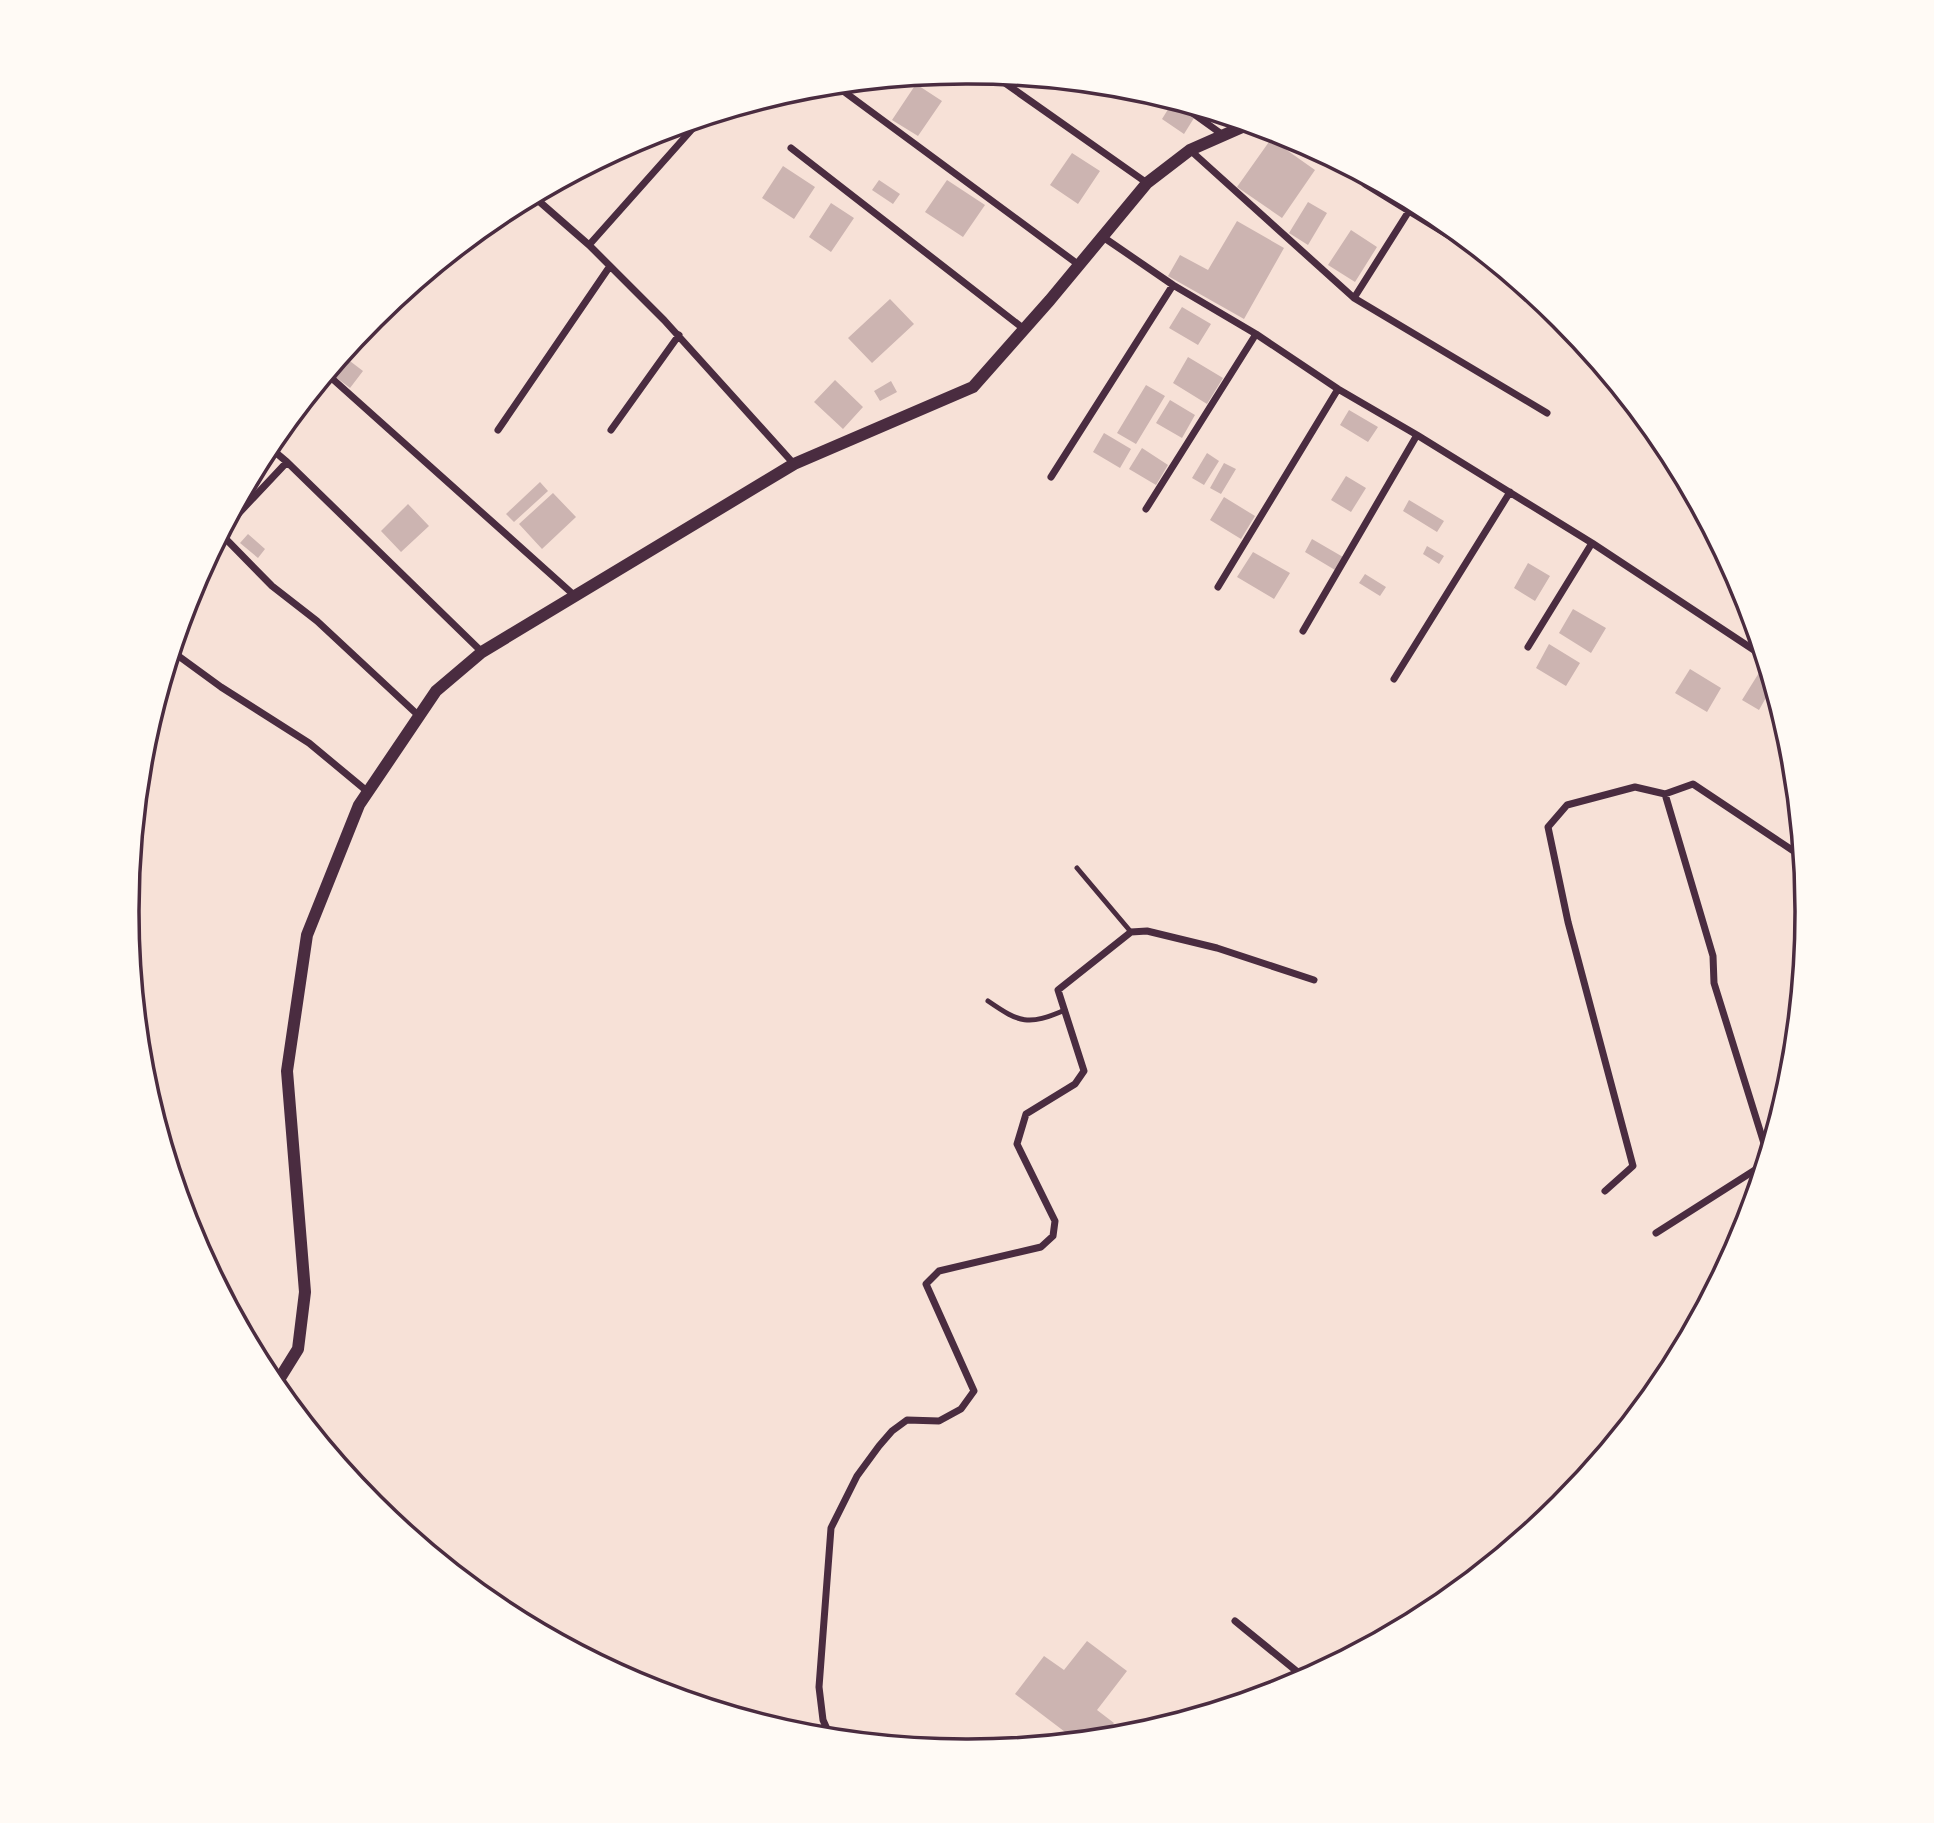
<svg xmlns="http://www.w3.org/2000/svg" width="1934" height="1823" font-family="Merriweather,serif">
<rect width="100%" height="100%" fill="#f7e1d7"/>
<path fill="#ccb4b1" d="M916 84 942 101 918 136 892 120Z
M1172 103 1194 118 1184 134 1162 119Z
M1271 139 1315 170 1282 218 1237 187Z
M1072 153 1100 171 1078 204 1050 185Z
M783 166 815 187 794 219 762 198Z
M879 180 900 194 893 204 872 190Z
M947 180 985 205 963 237 925 212Z
M1308 202 1327 213 1308 245 1289 233Z
M831 203 854 218 831 252 809 237Z
M1237 221 1284 248 1244 319 1168 276 1180 255 1208 270Z
M1351 230 1377 247 1355 282 1328 265Z
M890 299 914 324 872 363 848 338Z
M1182 307 1211 324 1198 345 1169 328Z
M342 355 363 371 350 388 329 372Z
M1188 357 1223 378 1207 404 1173 383Z
M835 380 863 407 843 429 814 402Z
M891 381 897 392 880 401 874 391Z
M1146 385 1165 396 1136 444 1117 433Z
M1170 400 1195 415 1182 438 1156 423Z
M1349 410 1378 427 1368 442 1340 425Z
M1104 433 1131 449 1120 468 1093 452Z
M1142 448 1168 465 1156 485 1129 469Z
M1207 453 1219 461 1204 485 1192 478Z
M1224 463 1236 469 1221 494 1210 488Z
M1346 476 1366 488 1351 512 1331 500Z
M540 482 548 491 514 522 506 514Z
M553 493 576 517 542 549 519 524Z
M1224 497 1255 516 1241 539 1210 520Z
M1409 500 1444 521 1437 532 1403 511Z
M408 504 429 526 401 552 381 531Z
M248 534 265 549 258 558 240 543Z
M1312 539 1343 557 1335 570 1305 552Z
M1427 546 1444 556 1439 564 1423 554Z
M1253 552 1290 573 1274 599 1237 577Z
M1528 563 1550 576 1535 601 1514 588Z
M1365 574 1386 587 1380 596 1359 583Z
M1573 609 1606 628 1591 653 1559 633Z
M1549 644 1580 663 1566 686 1536 668Z
M1762 668 1767 671 1772 687 1759 710 1742 700Z
M1690 669 1721 688 1707 712 1675 693Z
M1087 1641 1127 1671 1097 1710 1114 1723 1102 1738 1070 1741 1073 1738 1015 1694 1044 1656 1064 1670Z"/>
<g fill="none" stroke-linecap="round" stroke-linejoin="round">
<path stroke="#4a2c40" stroke-width="5" d="M1077 868 1131 932
M988 1001C1020 1023 1028 1026 1065 1010"/>
<path stroke="#4a2c40" stroke-width="7" d="M992 74 1147 183
M835 85 1079 265
M1177 102 1223 135
M791 148 1024 329
M1190 150 1354 298 1547 413
M1365 184 1500 267
M533 196 589 245 664 320 794 464
M1103 237 1173 285 1256 334 1338 389 1417 435 1592 543 1763 656
M589 245 702 118
M1354 298 1414 203
M327 374 575 596
M498 430 610 266
M611 430 679 335
M268 446 287 462 482 652
M1051 477 1173 285
M1146 509 1256 334
M224 529 287 462
M221 534 272 586 317 621 419 716
M1218 587 1338 389
M1303 631 1417 435
M1528 647 1592 543
M173 652 221 687 309 743 368 792
M1394 679 1510 492
M1665 794 1713 956 1714 983 1767 1153
M1605 1191 1633 1166 1568 922 1548 827 1567 805 1635 787 1665 794 1693 784 1801 856
M1656 1233 1755 1170 1766 1157
M1235 1621 1305 1678
M831 1738 823 1720 819 1687 831 1528 857 1476 879 1446 892 1431 907 1420 939 1421 961 1409 974 1391 926 1284 939 1271 1041 1247 1053 1236 1055 1221 1017 1144 1026 1114 1075 1084 1084 1071 1058 990 1131 932 1147 931 1217 948 1314 980"/>
<path stroke="#4a2c40" stroke-width="12" d="M275 1386 298 1349 305 1292 287 1071 307 935 359 805 436 691 482 652 794 464 973 387 1050 300 1147 183 1190 150 1249 124"/>
</g>
<path d="M0 0H1934V1823H0ZM966 84H968A827 827 0 0 1 1795 911V912A827 827 0 0 1 968 1739H966A827 827 0 0 1 139 912V911A827 827 0 0 1 966 84Z" fill="#fffaf5" fill-rule="evenodd"/>
<path fill="none" stroke="#4a2c40" stroke-width="3.5" d="M966 84H968A827 827 0 0 1 1795 911V912A827 827 0 0 1 968 1739H966A827 827 0 0 1 139 912V911A827 827 0 0 1 966 84Z"/>
</svg>
